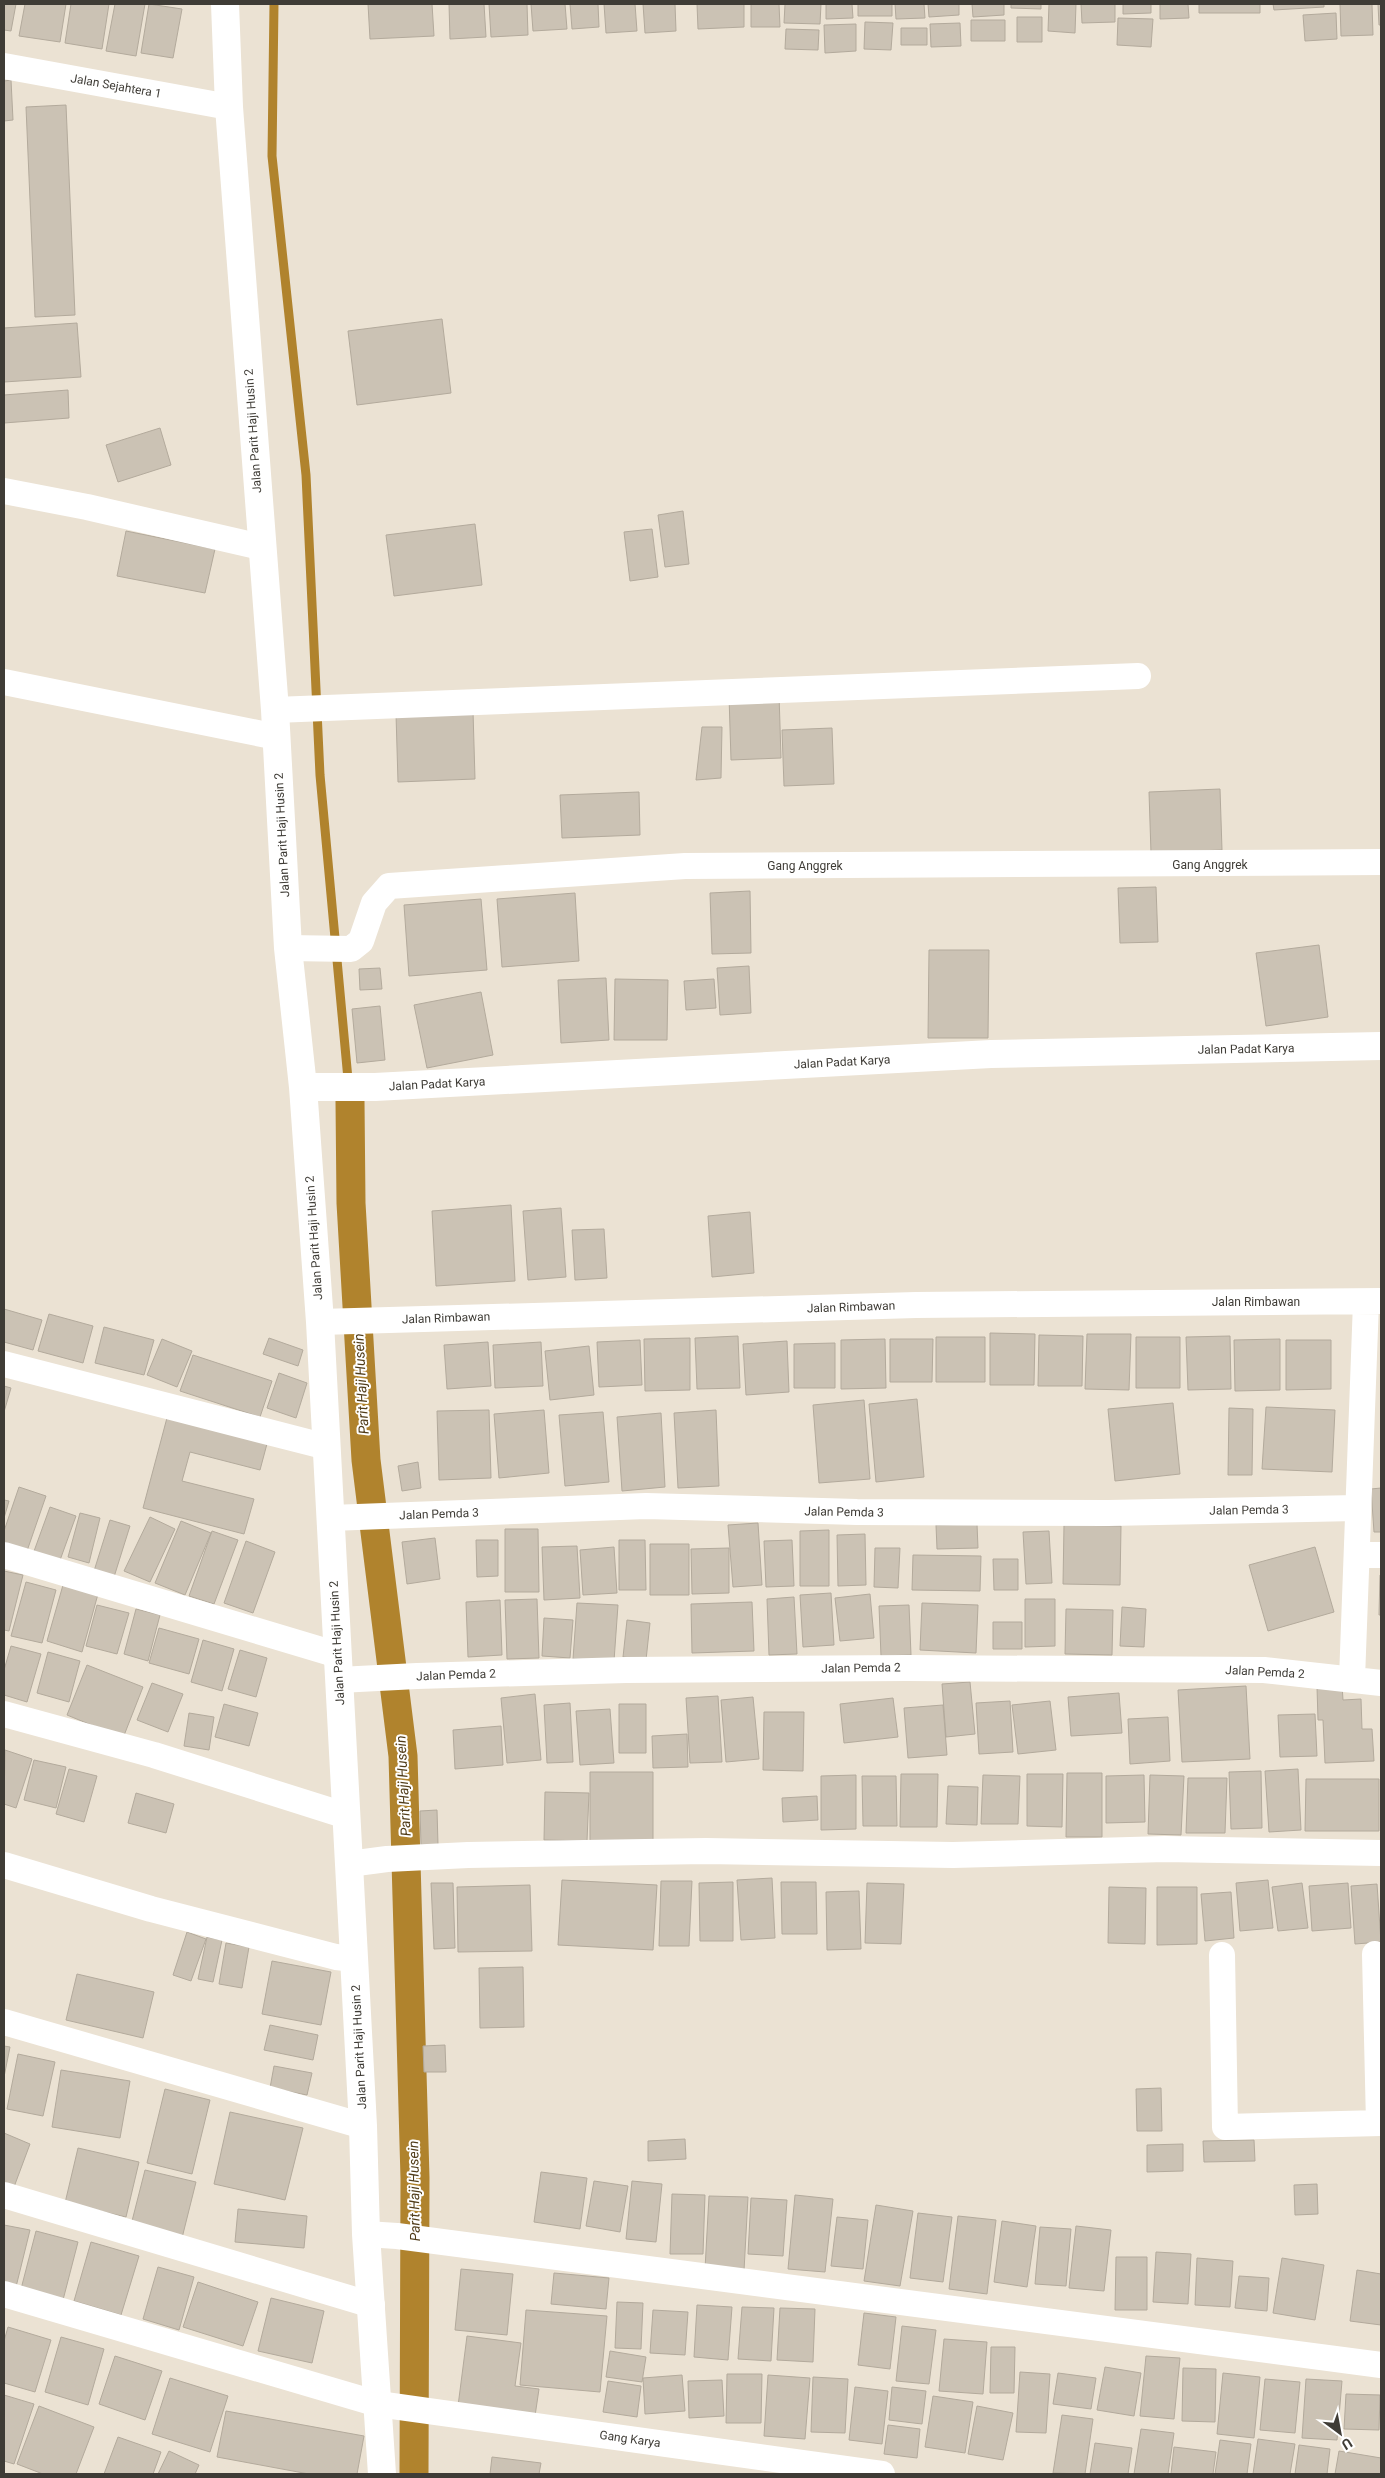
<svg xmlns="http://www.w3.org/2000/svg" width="1385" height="2478" font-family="Roboto,sans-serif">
<rect width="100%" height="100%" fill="#ebe2d3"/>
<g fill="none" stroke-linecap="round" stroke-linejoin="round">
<path stroke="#b0832d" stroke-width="9" d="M274 4 272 156 306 475 320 775 350 1101"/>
<path stroke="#b0832d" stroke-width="29" d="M350 1101 351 1203 366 1460 403 1756 415 2178 414 2474"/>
</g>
<path fill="#cbc2b4" stroke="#b3aa9c" d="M4 4H16L11 31 4 30Z
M25 4H66L60 42 19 36Z
M71 4H109L102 49 65 43Z
M115 4H145L136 56 106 51Z
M149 4 182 9 173 58 141 53Z
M368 4H432L434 36 370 39Z
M449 4H484L486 37 450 39Z
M489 4H527L528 35 491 37Z
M531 4H565L567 29 533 31Z
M570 4H598L599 27 572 29Z
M604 4H635L637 31 606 33Z
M643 4H675L676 31 645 33Z
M697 4H744V27L698 29Z
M751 4H779L780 27H751Z
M785 4H821L820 24 784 23Z
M826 4H852L853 18 826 19Z
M858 4H892V16H858Z
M895 4H924L925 18 896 19Z
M928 4H959V15L929 17Z
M972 4H1004V15L973 17Z
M1011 4H1041V9L1011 8Z
M1049 4H1076L1075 33 1048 31Z
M1081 4H1115V22L1082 23Z
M1123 4H1151V13L1123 14Z
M1160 4H1188L1189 18 1160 19Z
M1199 4H1260V13H1199Z
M1273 4H1324V7L1274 10Z
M1340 4H1372L1373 35 1341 36Z
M1378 4H1381V25H1379Z
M1336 13 1337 39 1305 41 1303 15Z
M1017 17H1042V42H1017Z
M1118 18 1153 19 1151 47 1117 45Z
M971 20H1005V41H971Z
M865 22 893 23 891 50 864 49Z
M960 23 961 46 931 47 930 24Z
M856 24V51L825 53 824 25Z
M901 28H927V45H901Z
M786 29 819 30 818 50 785 49Z
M11 80 13 120 4 121V81Z
M66 105 75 315 35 317 26 107Z
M442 319 451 393 357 405 348 331Z
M77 323 81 377 4 382V328Z
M68 390 69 418 4 423V395Z
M160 428 171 465 118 482 106 445Z
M683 511 689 564 665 567 658 515Z
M475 524 482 585 394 596 386 535Z
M652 529 658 577 630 581 624 532Z
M126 531 215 549 205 593 117 576Z
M779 694 781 758 731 760 729 696Z
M473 711 475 779 398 782 396 714Z
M702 727H722L721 778 696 780Z
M832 728 834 784 784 786 782 730Z
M1220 789 1222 850 1151 853 1149 792Z
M639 792 640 835 562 838 560 795Z
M1156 887 1158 942 1120 943 1118 888Z
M750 891 751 953 712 954 710 893Z
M575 893 579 961 502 967 497 899Z
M481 899 487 970 409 976 404 905Z
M1319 945 1328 1017 1266 1026 1256 953Z
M929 950H989L988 1038H928Z
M749 966 751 1013 720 1015 717 968Z
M380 968 382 989 360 990 359 969Z
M606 978 609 1040 561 1043 558 980Z
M615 979 668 980 667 1040H614Z
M714 979 716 1008 686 1010 684 981Z
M481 992 493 1055 427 1068 414 1005Z
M380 1006 385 1060 357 1063 352 1009Z
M511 1205 515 1281 436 1286 432 1211Z
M561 1208 566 1277 528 1280 523 1211Z
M750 1212 754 1273 712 1277 708 1216Z
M604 1229 607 1278 575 1280 572 1230Z
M4 1309 42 1320 33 1350 4 1342Z
M49 1314 93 1326 83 1363 38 1351Z
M104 1327 154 1340 144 1375 95 1363Z
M990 1333 1035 1334 1034 1385H990Z
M1087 1334H1131L1129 1390 1085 1389Z
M1039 1335 1083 1336 1082 1386H1038Z
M738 1336 740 1388 697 1389 695 1338Z
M1230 1336 1231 1389 1188 1390 1186 1337Z
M936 1337H985V1382H936Z
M1136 1337H1180V1388H1136Z
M269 1338 303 1350 298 1366 263 1354Z
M690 1338V1390L645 1391 644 1339Z
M162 1339 192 1351 177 1387 147 1375Z
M885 1339 886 1388 841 1389V1340Z
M890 1339H933L932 1382H890Z
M1280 1339V1390L1235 1391 1234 1340Z
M640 1340 642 1385 599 1387 597 1342Z
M1286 1340H1331V1389L1286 1390Z
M787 1341 789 1392 746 1395 743 1344Z
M488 1342 491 1386 447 1389 444 1345Z
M541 1342 543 1386 495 1388 493 1345Z
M835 1343V1388H794V1344Z
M589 1346 594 1395 550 1400 545 1351Z
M193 1355 272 1381 260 1417 180 1391Z
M279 1373 307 1383 296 1418 267 1408Z
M4 1386 11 1388 4 1412Z
M917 1399 924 1477 876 1482 869 1404Z
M864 1400 870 1479 819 1483 813 1405Z
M1173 1403 1180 1474 1115 1481 1108 1409Z
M1266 1407 1335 1410 1332 1472 1262 1469Z
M1229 1408 1253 1409 1252 1475H1228Z
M489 1410 491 1478 439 1480 437 1411Z
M544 1410 549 1473 499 1478 494 1414Z
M716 1410 719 1486 678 1488 674 1413Z
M603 1412 609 1482 565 1486 559 1415Z
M661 1413 665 1487 622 1491 617 1417Z
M168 1414 268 1440 260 1470 190 1452 182 1481 254 1499 244 1534 143 1508Z
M418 1462 421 1488 402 1491 398 1466Z
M19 1487 46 1496 27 1551 4 1542V1531Z
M1381 1488V1532H1374L1371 1489Z
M4 1500 9 1501 4 1518Z
M50 1507 76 1516 59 1563 33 1554Z
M80 1513 100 1518 89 1563 68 1557Z
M150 1517 175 1529 150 1582 124 1571Z
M110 1520 130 1526 114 1577 94 1571Z
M181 1521 211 1533 185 1595 155 1583Z
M758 1523 762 1585 733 1587 728 1525Z
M977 1524 978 1548 937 1549 936 1525Z
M1064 1525 1121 1526 1120 1585 1063 1584Z
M505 1529H538L539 1592H505Z
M829 1530V1586H800V1531Z
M212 1531 238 1540 214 1604 189 1596Z
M1049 1531 1052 1583 1026 1584 1023 1532Z
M865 1534 866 1585 838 1586 837 1535Z
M435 1538 440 1579 407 1584 402 1542Z
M476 1540H498V1576L477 1577Z
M619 1540H645L646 1590H619Z
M792 1540 794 1586 766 1587 764 1541Z
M246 1541 275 1552 253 1613 224 1603Z
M650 1544H689V1595H650Z
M577 1546 580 1598 544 1600 542 1547Z
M614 1547 617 1593 583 1595 580 1550Z
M1315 1547 1334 1612 1268 1631 1249 1565Z
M729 1548V1593L692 1594 691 1549Z
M875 1548H900L898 1588 874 1587Z
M913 1555 981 1556 980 1591 912 1590Z
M993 1559H1018V1590H994Z
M4 1571 23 1575 9 1631 4 1630Z
M1380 1575H1381V1615H1379Z
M26 1582 56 1590 42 1643 11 1636Z
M63 1585 98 1594 82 1652 47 1641Z
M831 1593 834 1645 803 1647 800 1595Z
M870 1594 874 1638 840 1641 835 1598Z
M794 1597 797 1654 769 1655 767 1599Z
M537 1599 539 1658 507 1659 505 1600Z
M1025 1599H1055V1646L1025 1647Z
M500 1600 502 1655 468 1657 466 1602Z
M752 1602 754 1651 692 1653 691 1604Z
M577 1603 618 1605 614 1661 573 1659Z
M922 1603 978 1605 976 1653 920 1650Z
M97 1605 129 1613 117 1654 86 1646Z
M909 1605 911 1655 881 1656 879 1606Z
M1122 1607 1146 1609 1144 1647 1120 1646Z
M136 1609 160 1615 148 1661 124 1654Z
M1066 1609 1113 1610 1112 1655 1065 1654Z
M544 1618 573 1620 570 1658 542 1656Z
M627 1620 650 1623 646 1660 623 1657Z
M993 1622H1022V1649H993Z
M159 1628 199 1639 189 1674 149 1663Z
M203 1640 234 1649 222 1691 191 1682Z
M11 1646 41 1654 27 1702 4 1695V1670Z
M240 1650 267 1658 256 1697 228 1689Z
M48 1652 80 1661 69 1702 37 1693Z
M87 1665 143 1687 123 1738 67 1715Z
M970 1682 975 1734 946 1737 942 1684Z
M152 1683 183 1694 168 1732 137 1720Z
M1342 1685 1343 1700 1361 1699 1362 1729H1372L1374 1761 1325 1763 1323 1720H1318L1317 1687Z
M1246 1686 1250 1759 1182 1762 1178 1690Z
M1119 1693 1122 1733 1071 1736 1068 1697Z
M535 1694 541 1760 507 1763 501 1698Z
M718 1696 722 1762 690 1763 686 1698Z
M753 1697 759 1759 726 1762 721 1700Z
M893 1698 898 1737 844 1743 840 1704Z
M1010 1701 1013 1752 979 1754 976 1703Z
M1050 1701 1056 1750 1018 1754 1012 1705Z
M570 1703 573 1762 547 1763 544 1705Z
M224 1704 258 1713 249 1746 215 1737Z
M619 1704H646V1753H619Z
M943 1705 947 1755 908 1758 904 1708Z
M610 1709 614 1763 580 1765 576 1711Z
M764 1712H804L803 1771 763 1770Z
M189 1713 214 1717 209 1750 184 1746Z
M1315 1714 1317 1756 1280 1757 1278 1715Z
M1168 1717 1170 1761 1130 1764 1128 1719Z
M501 1726 503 1765 455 1769 453 1730Z
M687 1734 688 1767 653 1768 652 1736Z
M5 1750 32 1759 16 1808 4 1804Z
M34 1760 66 1767 56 1808 24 1800Z
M69 1769 97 1776 84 1822 56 1814Z
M1298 1769 1301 1830 1269 1832 1265 1771Z
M1261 1771 1262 1828 1231 1829 1229 1772Z
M590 1772H653V1844L590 1845Z
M1067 1773H1102V1837H1066Z
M901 1774H938L937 1827H900Z
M1027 1774H1063L1062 1827 1027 1826Z
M856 1775V1829L821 1830V1776Z
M983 1775 1020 1776 1018 1824H981Z
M1144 1775 1145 1822 1106 1823V1776Z
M1150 1775 1184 1776 1181 1835 1148 1834Z
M862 1776H896L897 1826H863Z
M1188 1778H1227L1225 1833H1186Z
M1306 1779H1379V1831H1305Z
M948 1786 978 1787 977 1825 946 1824Z
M545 1792 589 1793 587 1841 544 1840Z
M136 1793 174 1804 166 1833 128 1823Z
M817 1796 818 1820 783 1822 782 1798Z
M437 1810 438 1845H421L420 1811Z
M772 1878 775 1938 741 1940 737 1880Z
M562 1880 657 1885 653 1950 558 1945Z
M1268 1880 1273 1928 1240 1931 1236 1883Z
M661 1881H692L689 1946H659Z
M733 1882V1941H700L699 1883Z
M781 1882H816L817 1934H782Z
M431 1883H453L455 1948 434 1949Z
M867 1883 904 1884 901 1944 865 1943Z
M1302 1883 1308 1928 1278 1931 1272 1887Z
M1348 1883 1351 1928 1312 1931 1309 1886Z
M1377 1884 1381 1942 1355 1944 1351 1886Z
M530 1885 532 1951 458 1952 457 1887Z
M1109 1887 1146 1888 1145 1944 1108 1943Z
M1157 1887H1197V1944L1157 1945Z
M859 1891 861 1949 827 1950 826 1892Z
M1231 1892 1234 1938 1205 1941 1201 1894Z
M187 1932 206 1939 191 1981 173 1975Z
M207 1937 222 1940 213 1982 198 1979Z
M226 1943 249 1947 242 1988 219 1984Z
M272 1961 331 1972 321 2025 262 2014Z
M523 1967 524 2027 480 2028 479 1968Z
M77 1974 154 1992 143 2038 66 2020Z
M270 2025 318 2035 313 2060 264 2050Z
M445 2045 446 2072H424L423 2046Z
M4 2046 10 2047 4 2077Z
M18 2054 55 2062 43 2116 7 2109Z
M274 2066 312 2073 307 2095 270 2088Z
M61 2070 130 2081 120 2138 52 2127Z
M1161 2088 1162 2131H1137L1136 2089Z
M165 2089 210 2100 192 2174 147 2163Z
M230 2112 303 2128 285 2200 214 2184Z
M4 2133 30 2144 14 2187 4 2183Z
M685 2139 686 2159 648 2161V2141Z
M1254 2140 1255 2161 1204 2162 1203 2141Z
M1183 2144V2171L1147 2172V2145Z
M78 2148 139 2162 126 2217 65 2203Z
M145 2170 196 2182 182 2238 131 2225Z
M541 2172 587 2178 580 2229 534 2222Z
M594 2181 628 2186 620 2232 586 2226Z
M632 2181 662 2184 656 2242 626 2239Z
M1317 2184 1318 2214 1295 2215 1294 2185Z
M672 2194 705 2195 703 2254H670Z
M795 2195 833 2199 825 2272 788 2269Z
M709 2196 748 2197 744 2271 705 2269Z
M751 2198 787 2200 783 2256 748 2254Z
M876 2205 913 2211 900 2286 864 2281Z
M238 2209 307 2216 304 2248 235 2242Z
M918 2213 952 2217 943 2282 910 2278Z
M958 2216 996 2220 987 2294 949 2289Z
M837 2217 868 2220 863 2269 831 2266Z
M1002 2221 1036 2226 1027 2287 994 2282Z
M4 2225 30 2230 15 2291 4 2288Z
M1076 2226 1111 2230 1104 2291 1069 2288Z
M1040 2227 1071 2229 1066 2286 1035 2284Z
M36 2231 78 2242 63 2300 21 2289Z
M91 2242 139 2256 121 2315 74 2301Z
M1156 2252 1191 2254 1188 2304 1153 2302Z
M1116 2257H1147V2310H1115Z
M1197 2258 1233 2261 1230 2307 1195 2305Z
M1282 2258 1324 2265 1315 2320 1273 2313Z
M158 2267 194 2277 179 2330 143 2319Z
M461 2269 513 2274 507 2335 455 2330Z
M1357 2270 1381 2274V2325L1350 2321Z
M554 2273 609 2278 606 2309 551 2304Z
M1239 2276 1269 2278 1267 2311 1235 2308Z
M198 2282 258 2302 243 2346 183 2327Z
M271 2298 324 2311 312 2363 258 2351Z
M617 2302 643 2303 641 2349 615 2348Z
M697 2305 732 2307 728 2360 694 2357Z
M742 2307 774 2308 771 2361 738 2359Z
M780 2308 815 2309 813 2362 777 2360Z
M526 2310 607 2316 600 2392 520 2385Z
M653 2310 688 2312 685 2355 650 2353Z
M864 2313 896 2317 890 2369 858 2365Z
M902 2326 936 2330 929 2384 896 2381Z
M8 2327 51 2340 35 2392 4 2383V2341Z
M467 2336 521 2343 515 2386 539 2389 535 2416 458 2406Z
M61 2337 104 2349 88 2405 45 2392Z
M944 2339 987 2342 983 2394 939 2391Z
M991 2347H1015L1014 2393H990Z
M610 2351 646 2357 642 2382 606 2377Z
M115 2356 162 2371 145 2420 99 2404Z
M1146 2356 1180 2358 1174 2419 1140 2416Z
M1105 2367 1141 2373 1134 2416 1097 2410Z
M1183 2368 1216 2369 1215 2422 1182 2421Z
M1020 2372 1050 2374 1046 2433 1016 2432Z
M1058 2373 1096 2378 1091 2409 1053 2404Z
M1223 2373 1260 2377 1254 2438 1217 2434Z
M727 2374H762L761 2423H726Z
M682 2375 685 2411 645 2414 643 2378Z
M768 2375 810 2378 805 2439 764 2436Z
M813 2377 848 2379 845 2433 811 2432Z
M170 2378 228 2396 210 2452 152 2434Z
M1265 2379 1300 2382 1295 2433 1260 2430Z
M1306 2379 1342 2381 1337 2440 1302 2438Z
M722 2380 724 2416 689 2418 688 2381Z
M608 2381 641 2386 637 2417 603 2412Z
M855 2387 888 2391 882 2444 849 2440Z
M892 2387 926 2391 922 2424 889 2420Z
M1346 2394 1380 2395 1379 2430 1344 2429Z
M4 2395 34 2404 14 2464 4 2461Z
M933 2396 973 2402 965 2453 925 2447Z
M39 2406 94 2427 76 2474H43L17 2464Z
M977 2406 1013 2413 1003 2460 968 2454Z
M226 2411 364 2436 357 2474H309L217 2457Z
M1062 2415 1093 2419 1085 2474 1053 2473Z
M888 2425 920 2429 917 2458 884 2454Z
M1141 2429 1174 2433 1168 2474H1134Z
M118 2437 161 2452 153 2474H104Z
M1258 2439 1295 2444 1290 2474H1253Z
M1220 2440 1251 2444 1247 2474H1215Z
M1095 2443 1132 2448 1128 2474H1090Z
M1299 2445 1330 2449 1327 2474H1295Z
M1174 2447 1216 2452 1213 2474H1171Z
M169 2451 199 2465 195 2474H158Z
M1339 2451 1381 2458V2474H1335Z
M492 2457 541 2463 539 2474H490Z"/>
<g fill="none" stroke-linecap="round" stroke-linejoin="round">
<path stroke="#fff" stroke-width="26" d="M4 66 229 107
M4 491 87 507 261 547
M4 682 277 737
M275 710 1138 676
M288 948 351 949 361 941 374 903 389 886 685 866 1381 862
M320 1322 916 1305 1381 1301
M4 1364 327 1447
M331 1518 646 1506 857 1512 1108 1513 1357 1508
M4 1555 338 1655
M1357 1555H1381
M1352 1679 1366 1302
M339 1680 417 1676 626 1670 906 1668 1264 1670 1381 1683
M4 1714 154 1755 347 1816
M349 1864 387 1859 468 1855 706 1851 953 1855 1165 1849 1381 1853
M4 1865 151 1909 336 1957 354 1959
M1375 1954 1379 2123
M1222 1955 1225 2127 1381 2123
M4 2022 363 2126
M4 2195 372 2305
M366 2234 397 2236 1381 2365
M4 2294 378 2404 882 2474"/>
<path stroke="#fff" stroke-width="28" d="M225 4 229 107 275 710 288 948 303 1087 320 1322 363 2126 366 2234 382 2474
M303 1087H375L991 1054 1381 1046"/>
</g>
<g text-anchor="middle" stroke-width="4" stroke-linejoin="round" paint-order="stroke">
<g font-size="12" fill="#3f3c36" stroke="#fff">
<text transform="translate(116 86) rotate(10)" y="4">Jalan Sejahtera 1</text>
<text transform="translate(253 431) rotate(-94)" y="4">Jalan Parit Haji Husin 2</text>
<text transform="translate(282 835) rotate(-93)" y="4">Jalan Parit Haji Husin 2</text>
<text x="1210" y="869">Gang Anggrek</text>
<text x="805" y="870">Gang Anggrek</text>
<text transform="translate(1246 1049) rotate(-1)" y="4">Jalan Padat Karya</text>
<text transform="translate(842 1062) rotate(-3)" y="4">Jalan Padat Karya</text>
<text transform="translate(437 1084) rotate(-3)" y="4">Jalan Padat Karya</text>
<text transform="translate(314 1238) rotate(-94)" y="4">Jalan Parit Haji Husin 2</text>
<text x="1256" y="1306">Jalan Rimbawan</text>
<text transform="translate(851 1307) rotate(-2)" y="4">Jalan Rimbawan</text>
<text transform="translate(446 1318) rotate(-2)" y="4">Jalan Rimbawan</text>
<text transform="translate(1249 1510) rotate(-1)" y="4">Jalan Pemda 3</text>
<text transform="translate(844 1512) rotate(1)" y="4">Jalan Pemda 3</text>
<text transform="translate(439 1514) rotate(-2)" y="4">Jalan Pemda 3</text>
<text transform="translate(337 1643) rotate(-93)" y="4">Jalan Parit Haji Husin 2</text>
<text transform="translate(861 1668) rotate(-1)" y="4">Jalan Pemda 2</text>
<text transform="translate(1265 1672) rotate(3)" y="4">Jalan Pemda 2</text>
<text transform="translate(456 1675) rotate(-2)" y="4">Jalan Pemda 2</text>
<text transform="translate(359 2047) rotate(-93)" y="4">Jalan Parit Haji Husin 2</text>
<text transform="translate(630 2439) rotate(8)" y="4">Gang Karya</text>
</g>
<g font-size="14" font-style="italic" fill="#513d1a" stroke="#fff">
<text transform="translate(361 1384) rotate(-93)" y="5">Parit Haji Husein</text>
<text transform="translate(403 1786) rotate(-93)" y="5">Parit Haji Husein</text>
<text transform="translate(414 2191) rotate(-91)" y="5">Parit Haji Husein</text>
</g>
</g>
<rect width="1385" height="2478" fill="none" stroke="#3f3c36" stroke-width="10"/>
<g transform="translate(1340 2433) rotate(148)" stroke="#ffffff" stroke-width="4" paint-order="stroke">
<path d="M0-4L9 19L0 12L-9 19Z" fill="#3f3c36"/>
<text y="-8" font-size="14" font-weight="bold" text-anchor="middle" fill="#3f3c36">U</text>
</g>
</svg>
